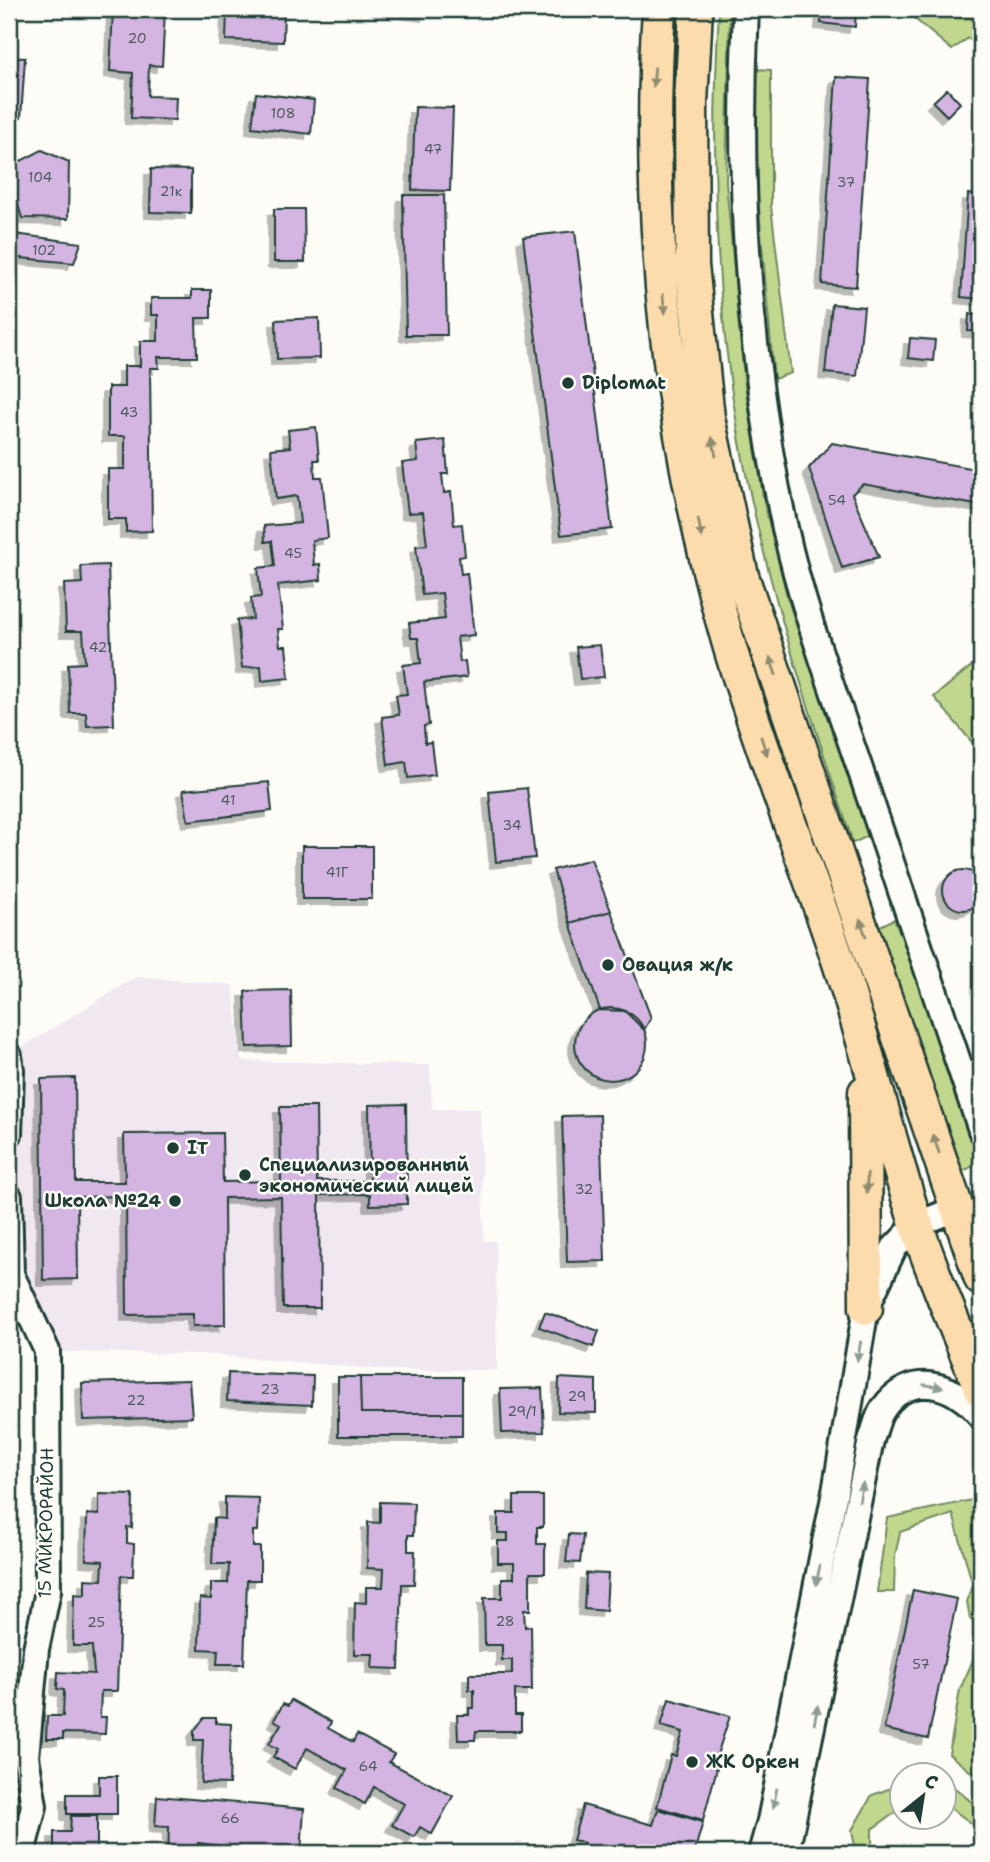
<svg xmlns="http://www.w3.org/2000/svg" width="990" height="1862" font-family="'Shantell Sans',sans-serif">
<defs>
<filter id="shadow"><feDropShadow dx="-6" dy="6" stdDeviation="0" flood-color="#0004"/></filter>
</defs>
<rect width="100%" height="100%" fill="#fdfcf7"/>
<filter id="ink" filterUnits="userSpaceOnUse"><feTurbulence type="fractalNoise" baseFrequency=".0143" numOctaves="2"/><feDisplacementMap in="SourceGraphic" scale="14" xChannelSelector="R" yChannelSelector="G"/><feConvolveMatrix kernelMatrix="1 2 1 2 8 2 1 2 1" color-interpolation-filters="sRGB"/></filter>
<g filter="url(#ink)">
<path fill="#f1e7f0" d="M136 977 233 985 241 1061 430 1065 432 1109H480L484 1241H496L497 1370H385L202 1354 58 1352 9 1286V1055Z"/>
<path fill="#c1d78d" stroke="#708a60" stroke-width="2" d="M719 9H730L726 182 744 379 764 502 788 600 868 836 853 843C808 708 762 572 738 431 714 292 711 149 719 9Z
M903 9H981V49L968 38 952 50Z
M754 69 771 70V206L791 373 774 379 756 176Z
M981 658V753L934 697Z
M894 919 910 955 978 1158 976 1164 966 1170 956 1166 878 927Z
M972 1500 981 1531V1622L970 1619 967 1601 973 1586 953 1514 900 1532 895 1556 894 1592H877L887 1518Z
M976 1654H981V1775L970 1771 949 1754 960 1689Z
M902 1784V1808L872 1829V1853H856L852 1830 872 1795Z
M945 1787 955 1788 981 1810V1830L945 1804Z"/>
<path fill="#d4b5e1" stroke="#1f3d34" stroke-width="2" filter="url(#shadow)" d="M113 9 165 11 162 66 149 65 148 96 176 97 175 120 131 118 133 73 110 71Z
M227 9H284L283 42 226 40Z
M378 9H428L427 15Z
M822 9H856L855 27 821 23Z
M9 57 25 58 21 118 9 116Z
M836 77 870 79 856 287 822 284Z
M947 89 960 103 947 116 933 102Z
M256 93 314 100 311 134 252 127Z
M415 107 453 108 450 191 412 190Z
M42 150 69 162 68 219 22 218 13 188 11 166Z
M151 169 191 170V213L150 212Z
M968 194 981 196V299L961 297Z
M403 195H444L447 335H406Z
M274 209H304L305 262H274Z
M575 231 612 529 561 535 523 237Z
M9 233 15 234 81 243 74 263 9 257Z
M192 290H211V318H196L197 357H158L159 368H150L152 531 126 532V519H108V469H125V436H108V387H124V366H140V341H158V315H151V298H192Z
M832 304 864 307 857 376 825 373Z
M969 314 981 316V332L968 331Z
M319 318 320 358 277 359 276 320Z
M910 338 935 340 933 361 908 358Z
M316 427 319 460H314L315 477H322L328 538 312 540 314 565 320 564 321 580 278 585 283 629H278L280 646H286L289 678 262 681 261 666 242 668 237 620 253 619 251 598 261 597 258 568 275 566 272 541 265 542 264 526 300 523 297 496 276 499 271 449 290 447 288 430Z
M445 440 448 474H442L444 493 451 492 454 525 462 524 465 556 459 557 461 574 467 573 474 635 457 637 460 662 465 661 467 677 424 682 429 725 424 726 425 743 431 742 435 775 408 778 406 762 388 765 382 717 399 715 396 695 407 694 403 665 421 663 418 638H411L409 623 445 619 442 593 422 595 416 546 427 545 423 512 408 513 402 463 418 461 416 443Z
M832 443 981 470V506L863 484 852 494 879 557 842 568 809 468Z
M108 565 114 725 87 726 86 713H70L68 664 85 663 83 631H66L64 584 82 583 81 566Z
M600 645 604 677 580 679 576 647Z
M269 782 272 811 188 821 183 790Z
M527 788 535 858 496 862 489 792Z
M302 846H372V899H302Z
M591 859 611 911 570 923 553 870Z
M943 890a20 20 0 1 1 40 0a20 20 0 1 1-40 0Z
M611 911 651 1018 644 1030 625 1011 600 1010 570 923Z
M291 990 292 1046 247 1047 245 991Z
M575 1044a36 36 0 1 1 72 0a36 36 0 1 1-72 0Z
M75 1078 76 1182H125L124 1134 222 1133 223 1182 281 1181 280 1107H316L317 1181H370L369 1105 406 1104 407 1204 370 1205V1194L319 1195 320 1308H283L281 1197 224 1198 225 1325 193 1326V1314L127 1315 126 1196 77 1197 78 1279 43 1280 41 1079Z
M600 1115 605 1261 567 1262 562 1116Z
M545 1312 599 1331 593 1347 539 1327Z
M228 1373 313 1376 312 1405 227 1401Z
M338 1377H360L361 1413H462V1436H338Z
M360 1377H462V1413H361Z
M559 1378 596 1380V1413L558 1412Z
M189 1380 192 1417 83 1420 82 1383Z
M542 1388 544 1432 502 1433 500 1389Z
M99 1494 133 1495 132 1528 127 1527V1543L134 1544 133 1576H121L117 1691H101L100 1717H106L105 1734 63 1733V1739H46L47 1716H63L64 1690 57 1689 58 1672 94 1674 92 1646H73L74 1598V1594L85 1595V1579L102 1580 103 1561 86 1560 87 1514 99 1515Z
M514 1496H543V1527H537V1544H545V1573H530V1610H524L525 1627 531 1626 532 1690H515V1715H521V1731H476L475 1740H458L457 1715H469V1708H474V1690H469V1674H512V1660H502V1645H485L484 1598H502V1578H514V1563H498V1541H508V1533H498V1513H514Z
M225 1497 259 1498 258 1531H253V1547H260V1580H247L244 1664H217L218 1650 199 1649 200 1598 211 1599V1583H228L229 1564H212L214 1518 225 1519Z
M380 1502 414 1503 413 1535H408V1551H415L414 1584H402L399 1669 372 1668 373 1654H354L355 1602 366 1603V1587H383L384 1569 367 1568 368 1522 380 1523Z
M569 1534 583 1535 580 1563 566 1562Z
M586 1573 608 1574 606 1611 584 1609Z
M913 1590 957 1599 928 1739 884 1729Z
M669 1699 730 1716 713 1767 717 1768 703 1820 657 1807 671 1755 676 1756 683 1732 661 1726Z
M291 1700 331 1722 328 1728 353 1742 357 1734 394 1754 389 1762 453 1796 432 1834 420 1827 414 1837 392 1825 404 1804 374 1787 365 1804 337 1788 347 1770 307 1748 295 1769 273 1757 278 1749 269 1744 281 1724 274 1720 283 1704 288 1706Z
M204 1718H216V1723L231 1724 229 1784 201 1783 203 1740H194V1731Z
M99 1776H117V1814H67V1794H99Z
M157 1796 304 1809 301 1853H271L198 1843 197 1853H168L169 1827 155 1826Z
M583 1805 653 1825 658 1809 703 1822 694 1853H593L582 1849 584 1843 573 1840Z
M71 1816H97V1849H92V1853H54V1832H70Z"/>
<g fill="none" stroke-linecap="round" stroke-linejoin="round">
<defs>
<path id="minor" d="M746 9C737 183 748 357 785 528 803 611 834 692 861 772 901 891 941 1011 981 1130
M9 1056 11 1070 9 1134
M9 1197 11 1274 47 1351 48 1591 36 1649 26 1757 34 1806 22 1853
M761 1853 770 1821 835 1492 866 1308 894 1248 916 1225 958 1208
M786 1853 871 1440C875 1430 877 1417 883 1409 910 1369 956 1384 981 1416"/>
<path id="major" d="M659 9C645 224 669 441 730 648 761 751 802 852 836 954 866 1042 887 1134 916 1223 934 1279 959 1334 981 1390
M696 9 691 103 692 265 708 418 742 576 981 1279
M865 1092 866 1308"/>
</defs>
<use href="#minor" stroke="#1f3d34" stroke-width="30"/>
<use href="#major" stroke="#1f3d34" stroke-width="37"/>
<use href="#minor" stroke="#fdfcf7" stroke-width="24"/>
<use href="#major" stroke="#fcdcac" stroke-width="32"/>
</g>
<defs><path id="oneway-solid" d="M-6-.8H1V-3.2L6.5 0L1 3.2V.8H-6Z" transform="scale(1.75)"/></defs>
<g fill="#8e8c70">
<use href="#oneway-solid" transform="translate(654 77) rotate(94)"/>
<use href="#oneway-solid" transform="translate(664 304) rotate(83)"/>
<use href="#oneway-solid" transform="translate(714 447) rotate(-102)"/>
<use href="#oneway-solid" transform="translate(700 528) rotate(79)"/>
<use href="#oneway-solid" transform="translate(773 666) rotate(-109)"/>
<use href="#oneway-solid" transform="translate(764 746) rotate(71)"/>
<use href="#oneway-solid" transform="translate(863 928) rotate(-109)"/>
<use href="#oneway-solid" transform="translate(936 1144) rotate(-109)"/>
<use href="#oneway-solid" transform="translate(867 1183) rotate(91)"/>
</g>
<g fill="#8e9c96">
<use href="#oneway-solid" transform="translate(859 1351) rotate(100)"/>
<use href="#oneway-solid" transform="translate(933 1386) rotate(7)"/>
<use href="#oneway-solid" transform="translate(861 1492) rotate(-79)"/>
<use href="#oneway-solid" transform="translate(818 1575) rotate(101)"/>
<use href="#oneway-solid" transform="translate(816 1715) rotate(-79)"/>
<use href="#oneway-solid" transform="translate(775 1798) rotate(101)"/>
</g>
</g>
<g fill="#1f3d34" stroke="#fdfcf7" stroke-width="2.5">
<circle cx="568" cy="383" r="7"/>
<circle cx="608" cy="965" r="7"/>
<circle cx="173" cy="1148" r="7"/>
<circle cx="245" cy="1175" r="7"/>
<circle cx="175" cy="1201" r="7"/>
<circle cx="692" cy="1762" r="7"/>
</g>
<g text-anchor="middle" stroke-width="5" stroke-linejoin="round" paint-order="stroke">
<g font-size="14" fill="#4c5b5f">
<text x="137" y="43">20</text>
<text x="283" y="118">108</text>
<text x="433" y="154">47</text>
<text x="40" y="182">104</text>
<text x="846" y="187">37</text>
<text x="171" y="196">21к</text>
<text x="44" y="255">102</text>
<text x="129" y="417">43</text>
<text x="837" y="505">54</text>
<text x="293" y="558">45</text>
<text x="98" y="652">42</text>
<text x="228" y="805">41</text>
<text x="512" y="830">34</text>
<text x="337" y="877">41Г</text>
<text x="584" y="1194">32</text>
<text x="270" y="1394">23</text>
<text x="577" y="1401">29</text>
<text x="136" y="1405">22</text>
<text x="522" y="1416">29/1</text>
<text x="505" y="1626">28</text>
<text x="96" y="1627">25</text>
<text x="921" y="1669">57</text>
<text x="368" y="1771">64</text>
<text x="230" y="1823">66</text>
</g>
<g font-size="18" font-weight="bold" fill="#1f3d34" stroke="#fdfcf7" text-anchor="start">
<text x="582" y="389">Diplomat</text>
<text x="622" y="971">Овация ж/к</text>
<text x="187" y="1154">IT</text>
<text x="259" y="1171">Специализированный<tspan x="259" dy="21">экономический лицей</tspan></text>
<text x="161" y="1207" text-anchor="end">Школа №24</text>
<text x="706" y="1768">ЖК Оркен</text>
</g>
<g font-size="18" fill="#1f3d34" stroke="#fdfcf7">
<text transform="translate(46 1523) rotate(-89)" y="6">15 МИКРОРАЙОН</text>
</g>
</g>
<rect width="990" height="1862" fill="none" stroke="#fdfcf7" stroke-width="35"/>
<rect x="18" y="18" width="955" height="1827" fill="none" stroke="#1f3d34" stroke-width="2.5" filter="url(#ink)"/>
<g transform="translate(923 1796) rotate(30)"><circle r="33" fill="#fdfcf7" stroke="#a4b0a9" stroke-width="2"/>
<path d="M0-5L12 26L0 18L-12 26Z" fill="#1f3d34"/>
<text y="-10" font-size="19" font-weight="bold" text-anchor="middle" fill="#1f3d34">С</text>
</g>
</svg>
